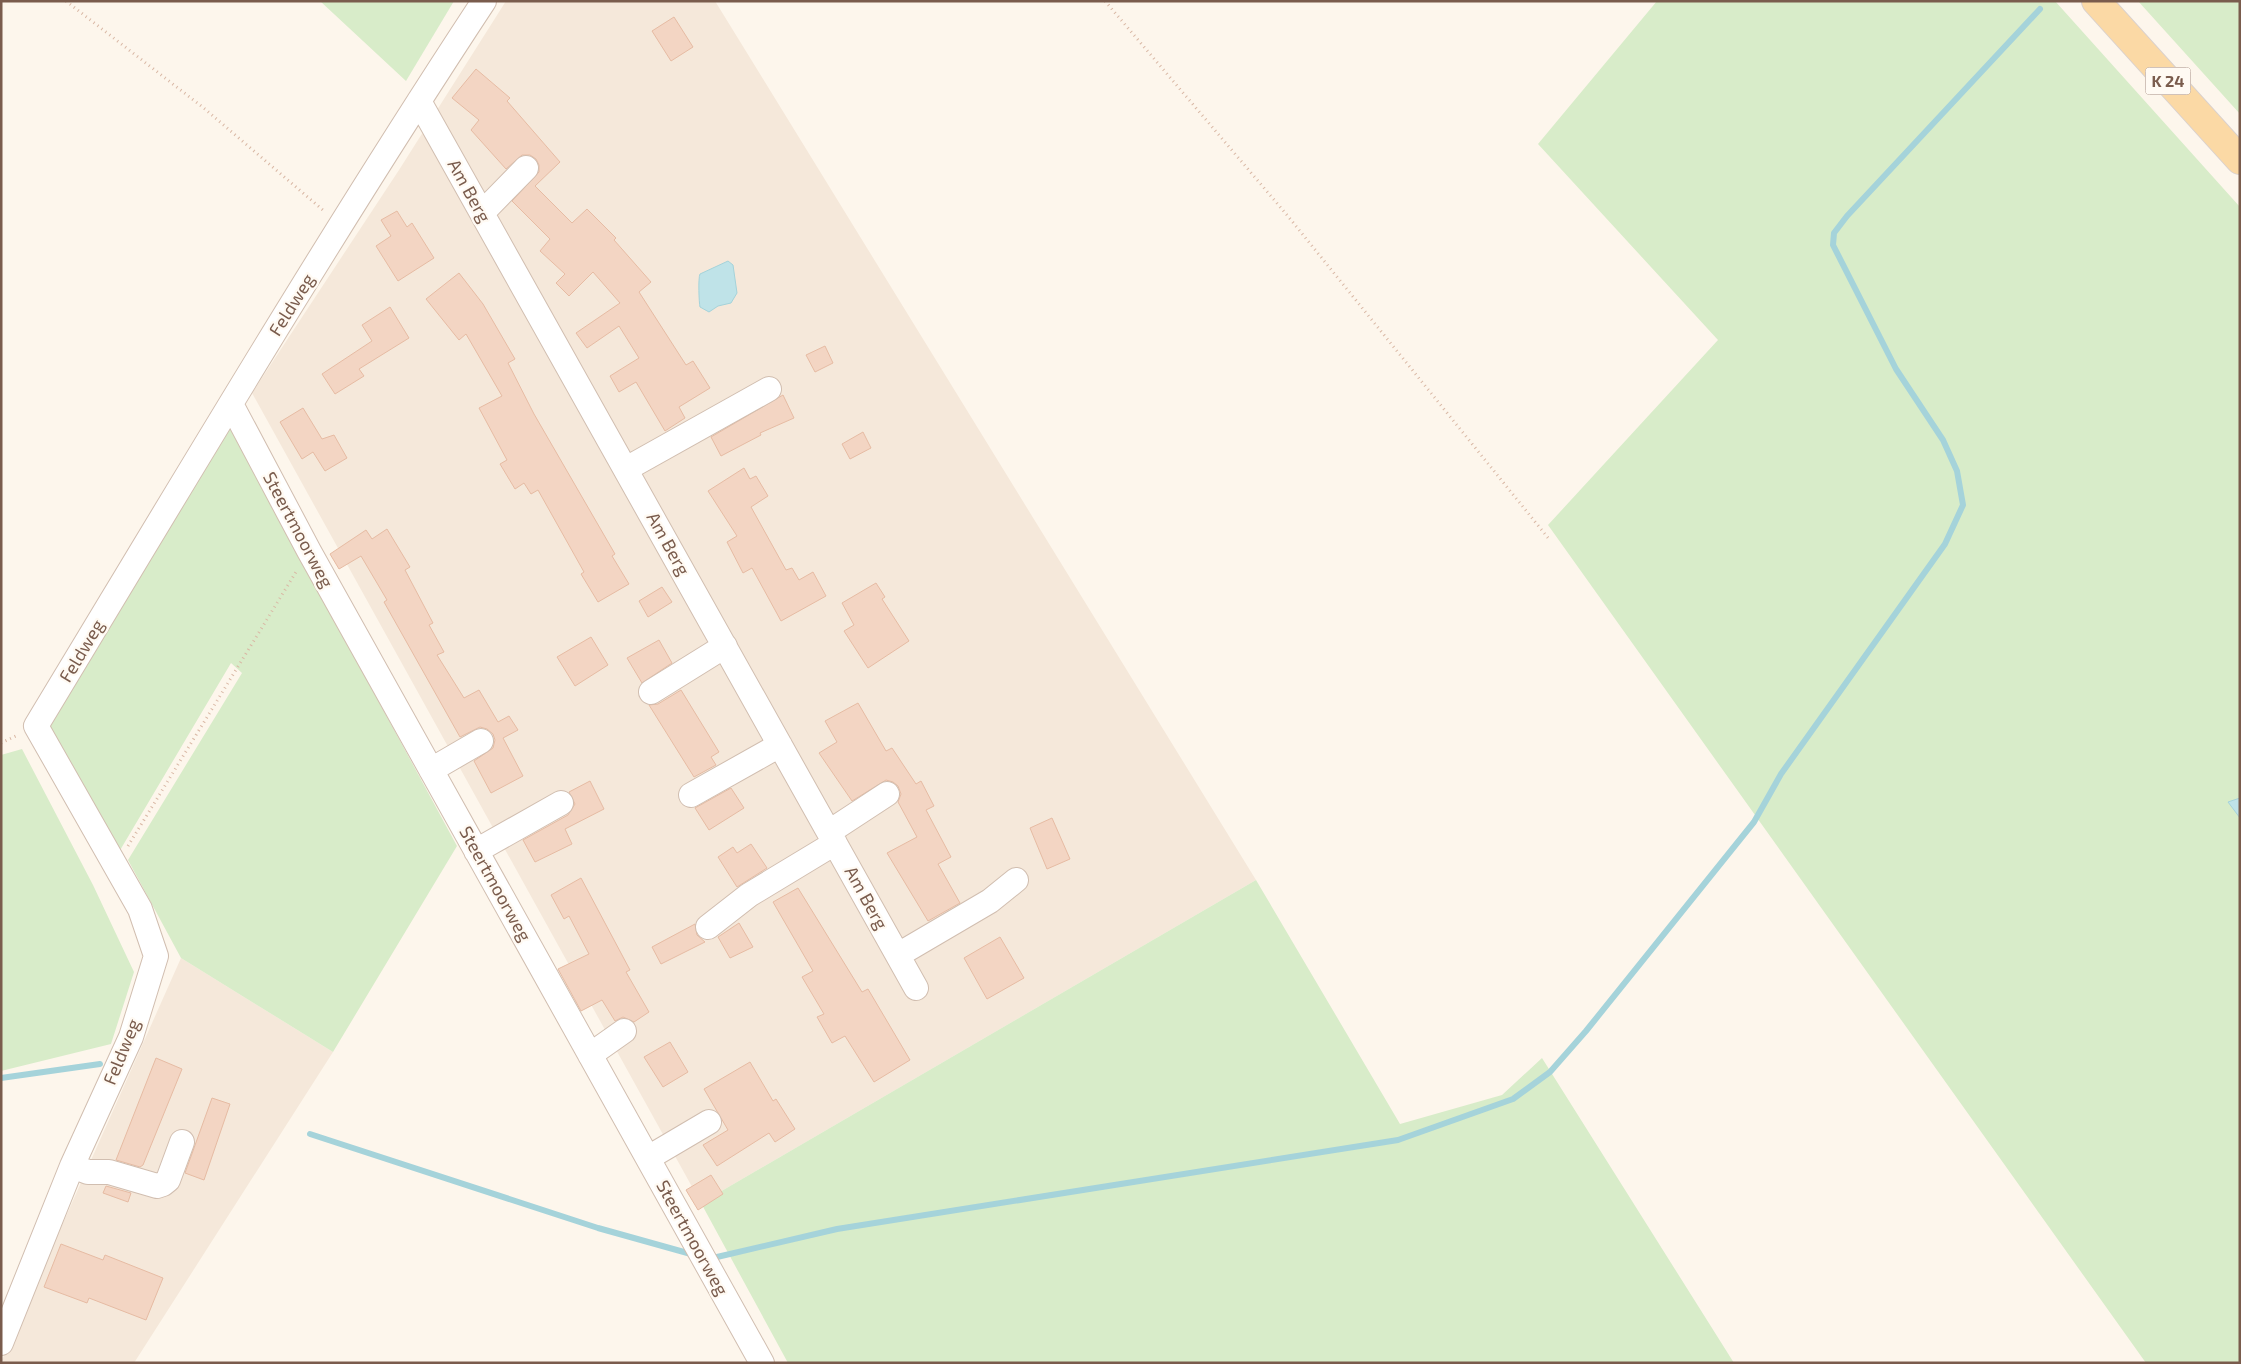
<svg xmlns="http://www.w3.org/2000/svg" width="2241" height="1364" font-family="'Exo 2',sans-serif">
<rect width="100%" height="100%" fill="#fdf6ec"/>
<path fill="#f5e8da" d="M506 1H715L1256 880 701 1203 252 393 399 170Z
M181 958 333 1052 134 1363H4L2 1360Z"/>
<path fill="#d8ecc9" d="M320 1H454L406 81Z
M1657 1H2055L2240 207V798L2229 802 2240 818V1363H2146L1548 525 1718 340 1538 144Z
M2138 1H2240V114Z
M230 427 457 846 333 1052 181 958 128 860 242 673 231 663 119 852 48 729Z
M22 749 93 885 134 972 111 1044 1 1071V755Z
M1256 880 1400 1124 1502 1095 1542 1058 1734 1363H788L701 1203Z"/>
<path fill="#bfe3e8" stroke="#a5d3da" d="M728 261 733 265 737 293 731 303 718 306 709 312 700 307C699 303 698 278 700 274Z
M2240 798V818L2228 802Z"/>
<g fill="none" stroke-linecap="round" stroke-linejoin="round">
<path stroke="#a5d3da" stroke-width="6" d="M1 1078 100 1064
M310 1134 598 1228 691 1254
M717 1257 837 1229 1398 1140 1513 1099 1550 1072 1586 1031 1754 822 1781 774 1945 544 1963 505 1957 471 1943 440 1896 369 1833 245 1834 233 1847 216 2040 9"/>
</g>
<path fill="#f3d5c3" stroke="#e6bba3" d="M674 17 693 47 671 61 652 31Z
M476 69 510 98 507 101 560 162 535 186 572 223 587 209 616 238 614 240 651 282 639 292 686 365 693 361 710 388 679 407 685 418 665 431 636 382 619 392 610 376 639 358 619 326 587 348 576 333 620 303 593 272 569 296 556 283 565 274 540 251 550 239 512 201 539 172V165L536 159 530 155H522L506 169 471 130 479 120 452 98Z
M397 211 407 227 412 223 434 258 398 281 376 246 391 236 381 220Z
M459 273 483 304 515 359 508 363 534 414 615 554 612 556 629 584 598 602 581 574 584 572 538 490 531 494 524 483 515 489 500 464 507 460 479 408 502 396 466 334 459 340 426 299Z
M390 307 409 338 359 369 364 376 335 394 322 374 372 341 362 325Z
M825 346 833 363 815 372 806 355Z
M783 395 794 418 760 433 761 435 721 456 711 437Z
M303 408 322 439 334 435 347 458 325 471 313 452 302 459 280 422Z
M863 432 871 448 850 459 842 444Z
M744 468 750 479 756 476 768 496 751 507 786 570 792 568 799 580 813 572 826 596 781 621 752 568 743 573 727 542 737 536 708 491Z
M387 529 410 567 405 570 433 623 429 625 444 652 437 655 464 698 479 690 498 722 509 716 518 730 503 738 523 776 491 793 474 761 493 748 495 740 493 734 487 729 480 727 460 737 384 602 387 600 361 556 339 569 330 554 366 530 372 539Z
M876 583 885 597 882 599 909 641 868 668 844 631 854 625 842 603Z
M662 587 672 602 648 617 639 601Z
M591 637 608 665 575 686 557 657Z
M659 640 672 663 642 683 627 658Z
M681 690 719 752 711 757 716 765 694 777 649 705 658 704Z
M858 703 886 751 892 748 916 784 921 781 934 806 926 810 951 857 938 864 960 903 928 921 887 853 917 837 898 802 901 794 898 786 893 782 886 780 852 801 819 753 837 742 825 721Z
M590 781 604 809 565 829 572 844 535 862 523 840 568 815 575 804 569 792Z
M731 788 744 808 709 830 695 808Z
M1052 818 1070 859 1047 869 1030 828Z
M751 844 767 868 737 887 718 857 733 847 737 853Z
M581 878 630 970 626 972 649 1012 634 1022 623 1017 615 1021 602 1000 581 1011 558 969 589 954 569 916 564 919 551 895Z
M798 888 862 992 868 989 910 1060 874 1082 845 1036 832 1043 817 1017 824 1014 802 977 813 971 773 902Z
M739 923 753 947 730 958 718 937Z
M695 924 697 935 705 942 661 964 652 947Z
M1000 937 1024 978 987 999 964 958Z
M670 1042 688 1072 663 1087 644 1057Z
M156 1058 182 1069 143 1165 140 1167 116 1160Z
M750 1062 773 1101 776 1099 795 1129 775 1142 769 1133 717 1166 703 1145 728 1130 704 1089Z
M212 1098 230 1104 204 1180 185 1173Z
M711 1175 723 1194 698 1210 686 1190Z
M106 1186 131 1193 128 1202 103 1193Z
M61 1244 103 1260 105 1255 163 1278 146 1320 89 1298 87 1303 44 1287Z"/>
<g fill="none" stroke-linecap="round" stroke-linejoin="round">
<defs>
<path id="minor" d="M419 101 916 988
M482 213 526 168
M231 404 309 551 762 1363
M626 469 769 389
M651 692 725 646
M431 770 481 741
M691 795 780 745
M829 832 887 794
M476 851 561 803
M708 927 749 895 835 843
M898 955 990 901 1016 880
M590 1055 624 1031
M648 1158 709 1122
M72 1166 88 1172H109L157 1186 163 1184 168 1180 182 1142
M1 1343 72 1166 131 1037 156 956 140 909 36 726C183 483 328 238 484 1"/>
<path id="major" d="M2096 1 2240 160"/>
</defs>
<use href="#minor" stroke="#d1beb0" stroke-width="26"/>
<use href="#major" stroke="#dad1cd" stroke-width="30"/>
<path stroke="#d9b8a5" stroke-width="3" stroke-dasharray="1 4" stroke-linecap="butt" d="M66 1 205 109 324 211
M1105 1 1287 215 1549 539
M1 743 18 735
M128 846 296 572"/>
<use href="#minor" stroke="#fff" stroke-width="24"/>
<use href="#major" stroke="#fbd9a5" stroke-width="28"/>
</g>
<g text-anchor="middle" stroke-width="4.5" stroke-linejoin="round" paint-order="stroke">
<rect fill="#fffaf3" stroke="#a28b7f" stroke-width="1" x="2145.5" y="67.5" width="45" height="27" rx="4"/>
<g font-size="16" font-weight="bold" fill="#7a5c4d">
<text x="2168" y="87">K 24</text>
</g>
<g font-size="18" fill="#7a5c4d" stroke="#fffaf3">
<text transform="translate(469 191) rotate(61)" y="6">Am Berg</text>
<text transform="translate(292 305) rotate(-58)" y="6">Feldweg</text>
<text transform="translate(298 530) rotate(62)" y="6">Steertmoorweg</text>
<text transform="translate(668 544) rotate(61)" y="6">Am Berg</text>
<text transform="translate(82 651) rotate(-59)" y="6">Feldweg</text>
<text transform="translate(495 884) rotate(61)" y="6">Steertmoorweg</text>
<text transform="translate(866 898) rotate(61)" y="6">Am Berg</text>
<text transform="translate(122 1052) rotate(-68)" y="6">Feldweg</text>
<text transform="translate(692 1238) rotate(61)" y="6">Steertmoorweg</text>
</g>
</g>
<rect width="2241" height="1364" fill="none" stroke="#7a5c4d" stroke-width="5"/>
</svg>
